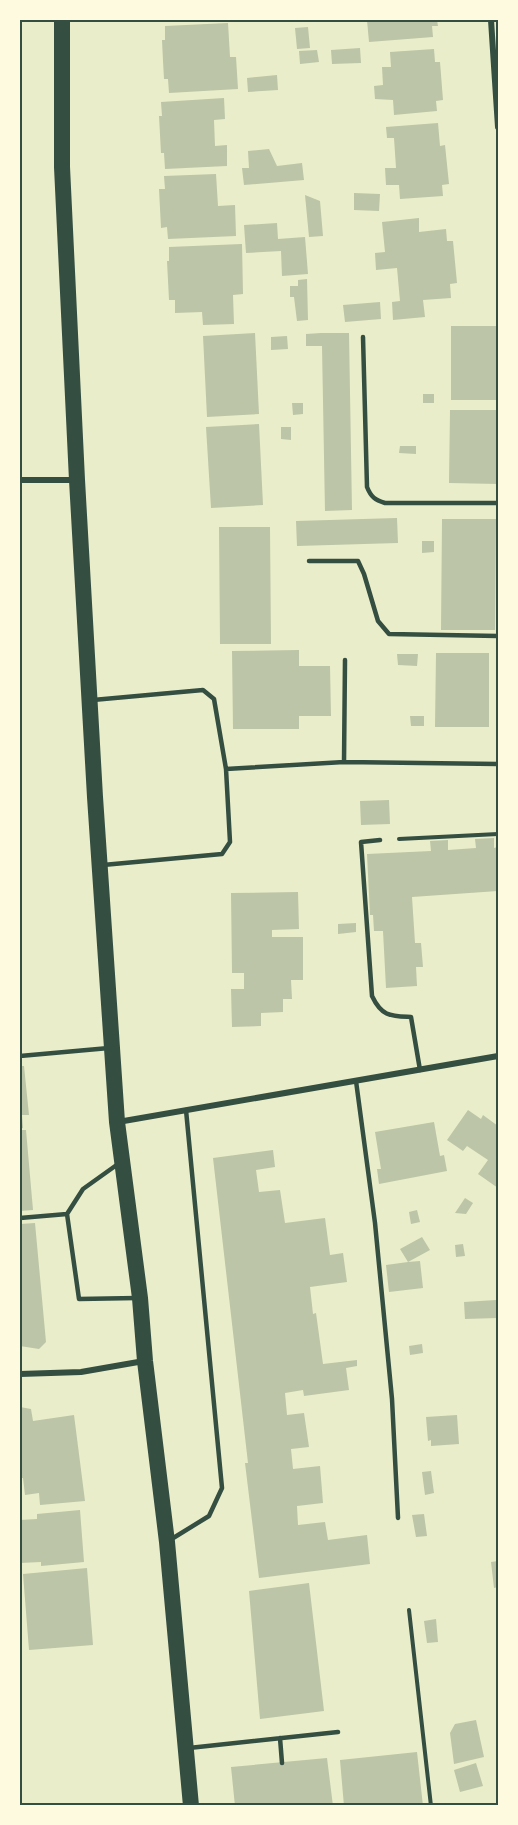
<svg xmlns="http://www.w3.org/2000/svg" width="518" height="1825" font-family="Figtree,sans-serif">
<rect width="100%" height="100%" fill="#e9edc9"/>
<path fill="#bcc5a7" d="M367 20H437L438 26H432L433 37 369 42Z
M228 23 230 57H236L238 89 169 93 168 79H164L163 61 162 40H165V26Z
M308 27 310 48 297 49 295 28Z
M360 48 361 63 332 64 331 50Z
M434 49 435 62H440L443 100 436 101 437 111 394 115 393 100 375 99 374 86 383 85 382 67H391L390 52Z
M317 50 319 62 300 64 299 51Z
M277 75 278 90 248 92 247 78Z
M224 98 225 119 214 120 215 146 227 145V166L165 169 164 153H161L159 116H162L161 102Z
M438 123 440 146 445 145 449 184 442 185 443 196 400 199 399 185H386L385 168H396L394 138H387L386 127Z
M269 149 277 166 302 163 304 180 244 185 242 168H249L248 151Z
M216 174 218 206 235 205 236 236 168 239 167 227 161 228 159 189H165L164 176Z
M354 193 380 194 379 211 354 210Z
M305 195 320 201 323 236 309 237Z
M419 218V232L446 229 447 241H453L457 283 450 284 451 298 423 300 425 317 393 320 392 302 400 301 397 268 376 270 375 253 385 252 382 222Z
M277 223 278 239 305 237 308 274 282 276 281 251 246 253 244 225Z
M242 244 243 294 233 295 234 324 203 325 202 312 175 313V300H169L167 261H169V247Z
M307 279 308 320 297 321 294 297H290V286H298V280Z
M380 302 381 319 345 322 343 305Z
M451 326H498V400H451Z
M255 333 259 414 207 417 203 336Z
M321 333H349L352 510 325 511 322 346H306V334Z
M287 336 288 349 271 350V337Z
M423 394H434V403H423Z
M292 403H303V414L293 415Z
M450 410H498V484L449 483Z
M259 424 263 505 211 508 206 427Z
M281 427H291V440L281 439Z
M400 446H416V454L399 453Z
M397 518 398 543 297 546 296 521Z
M442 519H496L495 630H441Z
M219 527H270L271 644H220Z
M422 541H434V552L422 553Z
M299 650V666H330L331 716H299V729H233L232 651Z
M436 653H489V727H435Z
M397 654H418L417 666 398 665Z
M410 716H424V726H411Z
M389 800 390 824 361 825 360 801Z
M494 838V848L498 847V891L412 897 415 943H421L423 967H416L417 986 386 988 383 931H374L373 915H370L367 854 431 851 430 841 448 840V850L476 848 475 839Z
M298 892 299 929 272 930V937H303V980H291L292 999H283V1012L261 1013V1026L232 1027 231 989H244V973H232L231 893Z
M356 923V932L338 934V924Z
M20 1066H24L29 1115H22L23 1128 20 1129Z
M468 1110 481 1119 483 1115 498 1126V1188L478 1174 488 1160 467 1146 463 1151 447 1140Z
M434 1122 440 1156 444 1155 447 1171 379 1184 377 1169H381L375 1132Z
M20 1130H26L33 1210 20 1211Z
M273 1150 275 1167 256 1170 259 1192 280 1190 285 1223 325 1218 330 1255 343 1253 347 1282 310 1287 313 1314 316 1313 323 1364 357 1360V1366L346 1368 349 1390 304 1396 303 1390 285 1393 287 1415 304 1413 309 1447 291 1449 293 1469 320 1466 323 1503 297 1506 298 1525 325 1522 328 1540 367 1535 370 1564 259 1578 245 1463H248L213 1158Z
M465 1198 473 1203 466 1214 455 1213Z
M417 1210 420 1222 411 1224 409 1212Z
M35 1223 46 1342 39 1349 20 1346V1224Z
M422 1237 430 1250 408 1262 420 1261 423 1288 389 1292 386 1265 408 1262 400 1249Z
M463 1244 465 1256 456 1257 455 1245Z
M496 1300 497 1318 465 1319 464 1302Z
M422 1344 423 1353 410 1355 409 1346Z
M20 1407 31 1409 33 1421 74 1415 85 1501 40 1505 39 1493 25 1495 23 1478H20Z
M457 1415 459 1444 431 1446V1440L428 1441 426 1417Z
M431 1471 434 1493 425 1495 422 1472Z
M80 1510 84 1562 41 1566V1562L20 1563V1520L37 1519V1514Z
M424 1514 427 1536 416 1537 412 1515Z
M498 1561V1587L494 1588 491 1562Z
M87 1568 93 1645 29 1650 23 1574Z
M309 1583 324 1711 260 1719 249 1591Z
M436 1619 438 1642 427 1643 424 1621Z
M476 1720 484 1757 454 1764 450 1733 455 1724Z
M417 1752 423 1806H344L340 1760Z
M327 1758 333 1806H235L231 1767Z
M476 1763 483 1786 460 1792 454 1770Z"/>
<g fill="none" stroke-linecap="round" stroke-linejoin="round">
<path stroke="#344e41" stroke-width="4" d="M399 839 498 834
M409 1610 431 1806"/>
<path stroke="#344e41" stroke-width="4.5" d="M363 337 367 487C371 497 375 500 385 503H498
M309 561H358L364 574 378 621 389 634 498 636
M93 700 203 690 214 699 226 769
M344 762 345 660
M380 840 361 842 372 996C382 1017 391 1016 411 1017L420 1070
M103 865 222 854 230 842 226 769 344 762 498 764
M20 1056 109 1048
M356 1081 375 1223 392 1399 398 1518
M118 1164 83 1189 67 1214 79 1299 137 1298
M20 1218 67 1214
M170 1540 209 1516 222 1488 186 1110
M280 1738 282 1763
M189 1748 338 1732"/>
<path stroke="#344e41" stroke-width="6" d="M491 20 498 127
M20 480H76
M118 1122 498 1056
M20 1374 81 1372 144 1361"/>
<path stroke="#344e41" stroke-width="16" d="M62 20V167L77 480 95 797 117 1122 140 1298 145 1361 167 1542 191 1806"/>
</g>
<rect width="518" height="1825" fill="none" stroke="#fefae0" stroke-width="42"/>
<rect x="21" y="21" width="476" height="1783" fill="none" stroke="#344e41" stroke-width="2"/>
</svg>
